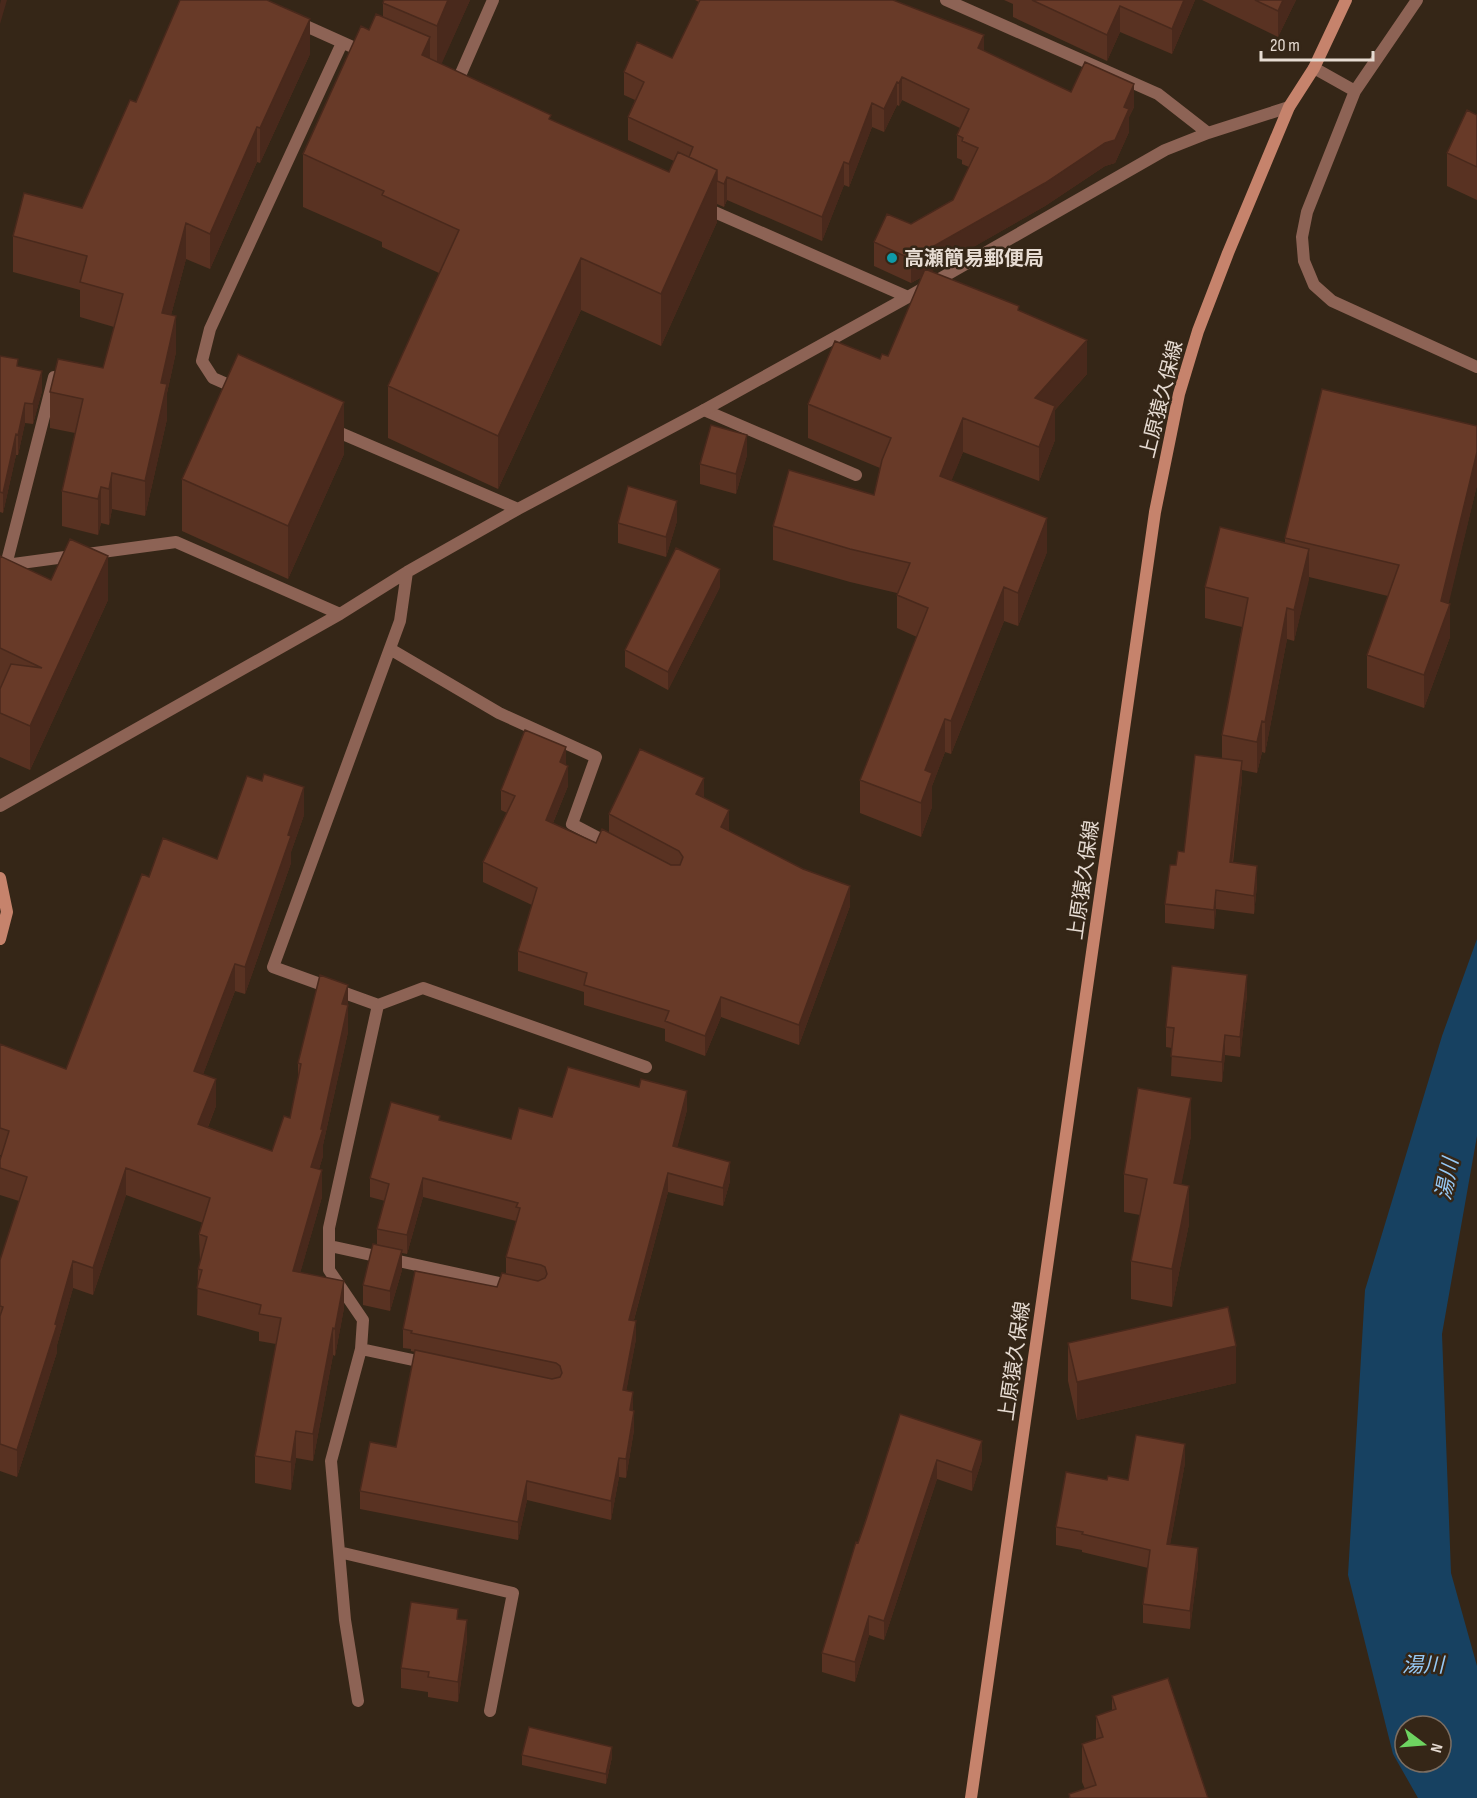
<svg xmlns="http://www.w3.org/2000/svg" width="1477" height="1798" font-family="'Sofia Sans Condensed','Noto Sans JP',sans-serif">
<rect width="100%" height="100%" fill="#352617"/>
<path fill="#174161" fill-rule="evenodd" d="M1477 939V1136L1442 1334 1451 1573 1477 1666V1798H1418L1393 1754 1348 1575 1365 1290 1442 1036ZM1405 1726H1441V1762H1405Z"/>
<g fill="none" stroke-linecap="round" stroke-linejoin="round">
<path stroke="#8d6355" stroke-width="12" d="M704 410 856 475"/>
<path stroke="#8d6355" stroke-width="12" d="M946 0 1158 94 1208 133
M297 22 366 53
M1314 68 1355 91 1307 212 1302 237 1304 261 1314 285 1332 301 1477 367
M455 87 493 0
M1355 91 1417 0
M703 207 908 297
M238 389 213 378 202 361 210 329 342 43
M331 429 518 509
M0 563 6 565 176 542 340 614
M6 565 54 377
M390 649 499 713 596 757 572 824 612 845
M0 806 340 614 407 572 518 509 704 410 908 297 1165 150 1208 133 1289 107
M378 1005 423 988 646 1067
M330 1246 513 1286
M361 1349 427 1363
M339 1552 513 1593 490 1711
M358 1701 345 1620 331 1461 361 1349 363 1320 329 1270V1228L378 1005 273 967 400 621 407 572"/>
<path stroke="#c6836c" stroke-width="12" d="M0 878 7 912 0 939
M971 1798 1155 512 1179 394 1198 331 1228 253 1289 107 1314 68 1346 0"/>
</g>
<path fill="#593222" d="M470 0 441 64 551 120 669 172 674 161 628 140V117L635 100 624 95V72L672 58 699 2 695 0H893L984 51 1071 92 1134 107 1129 117V132L1115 163 1105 166 1045 206 931 271 1019 310 1087 374 1055 410V440L1039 481 963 452 951 481 1047 552 1018 626 1004 621 951 754 945 752 932 786V807L921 837 860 813V780L917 637 897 628V593L850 582 773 560V526L874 495 880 468 808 438V404L880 359 888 356 922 277 911 283 874 266V242L911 224 953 200 969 167 962 164V160L957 158V135L960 128 902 100 899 106 897 105 884 132 872 127 849 187 844 185 822 241 727 200 724 207 717 204V222L661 346 581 310 498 489 388 438V386L439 273 382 247V242L303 207V154L369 30 383 17V3Z
M1004 0H1195L1172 54 1120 32 1107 61 1013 17V4Z
M1202 0H1296L1278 37Z
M310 54 260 163 257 162 210 269 186 259 171 315 176 352 167 393V419L145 516 112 509 109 525 101 523 98 535 62 526V491L75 433 50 428V392L103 368 114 327 80 317V290L13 272V236L82 208 136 102Z
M1477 115V200L1447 186V153Z
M0 356 18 366 42 391 33 424 25 423 18 455H16L3 513 0 512Z
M1477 426V485L1448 604 1450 637 1424 708 1367 688V655L1388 596 1309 577 1294 641 1287 639 1265 753 1262 752 1257 773 1242 770V779L1233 863 1257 885 1254 914 1216 909 1214 929 1165 923V904L1176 865 1184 852 1222 758V735L1242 627 1205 618V587L1285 543V538Z
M344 454 288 579 182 531V479Z
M747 455 736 494 700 484V464Z
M677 521 666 557 618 543V523Z
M0 556 51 580 108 600 30 770 0 757Z
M720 587 668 690 625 667V650Z
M566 765 568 786 553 823 596 843 609 833V814L704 797 729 830V831L850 906 799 1045 721 1017 705 1056 665 1041V1029L584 1005V992L518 971V951L532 905 483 882V862L507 813 501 810V790Z
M304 815 291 852V863L245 994 235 991 203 1074 216 1106 208 1127 272 1151 290 1118 298 1078V1063L348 1012V1032L323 1145V1156L319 1169 322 1197 300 1273 344 1308 335 1356 333 1355 313 1461 296 1458 291 1490 255 1483V1456L276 1344 259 1341V1332L197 1315 198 1269 200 1262 199 1234 203 1223 126 1195 93 1295 73 1288 57 1345V1352L17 1477 0 1471V1260L19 1201 0 1195V1160L1 1155H0V1044L66 1069 149 877 217 859Z
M1247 995 1240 1057 1225 1055 1222 1082 1171 1076 1172 1048 1166 1047V1027Z
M687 1110 677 1147 730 1181 723 1206 668 1192 634 1320 636 1339 626 1391 633 1411 634 1430 626 1478 619 1477 611 1520 527 1500 518 1540 360 1509V1491L396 1447 415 1352 411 1351V1349L403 1348V1329L497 1287 506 1274V1257L516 1221 423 1197 407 1254 402 1253V1270L390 1311 363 1305V1285L377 1245V1229L385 1201 370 1197V1178L440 1120 511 1139 552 1117Z
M1191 1136 1181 1184 1189 1224 1172 1307 1131 1299V1261L1140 1215 1124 1212V1174Z
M1068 1343 1236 1383 1077 1420 1068 1381Z
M900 1414 982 1460 972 1491 937 1479 884 1640 869 1635 855 1682 822 1672V1653Z
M1185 1463 1170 1544 1198 1566 1190 1629 1143 1623V1604L1148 1568 1082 1552V1550L1056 1545V1527L1107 1480H1128Z
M458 1619 467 1640 458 1702 428 1697V1692L401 1688V1668Z
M1112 1696 1208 1798H1069V1794L1085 1789 1082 1782V1744L1096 1739V1716L1112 1711Z
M522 1755 612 1757 606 1784 522 1765Z"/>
<path fill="#49291c" d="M1 0H7L0 24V4Z
M448 0H470L437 74V26Z
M1184 0H1195L1172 54V29Z
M1283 0H1296L1278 37V11Z
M1120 6V32L1107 61V35Z
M310 19V54L260 163V128Z
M984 35V59L978 48Z
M430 37V89L422 55Z
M902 77V100L899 106V83Z
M897 82V105L884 132V109Z
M1134 84V107L1129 117V132L1115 163 1105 166 1045 206 911 283V259L1124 107Z
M872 103V127L849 187V164Z
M257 127V162L210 269V234Z
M844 162V185L822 241V217Z
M717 170V222L661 346V294Z
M727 177V200L724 207V184Z
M186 223V259L162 349V313Z
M581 258V310L498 489V436Z
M176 316V352L167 393V419L145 516V481L161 383Z
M1087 340V374L1055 410V440L1039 481V447L1035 398Z
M42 371V391L33 424V404Z
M344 402V454L288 579V526Z
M25 403V423L18 455V435Z
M963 418V452L940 510V476Z
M16 434V455L3 513V493Z
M747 435V455L736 494V474Z
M1477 452V485L1445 619 1450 604V637L1424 708V675Z
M112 473V509L109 525V489Z
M101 487V523L98 535V499Z
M677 501V521L666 557V537Z
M1047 518V552L1018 626V593Z
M1309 549V580L1294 641V610Z
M108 556V600L30 770V726Z
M720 569V587L668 690V672Z
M1004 587V621L951 754V721Z
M1287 608V639L1265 753V722Z
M945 719V752L932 786V807L921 837V803L925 770Z
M1262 721V752L1257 773V742Z
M566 747V767L560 762Z
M1242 761V779L1230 881V862Z
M568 766V786L546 840V820Z
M704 778V798L696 794Z
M304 787V815L291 852V863L245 994V967Z
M729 810V830L721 847V827Z
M1257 866V885L1254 914V896Z
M850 886V906L799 1045V1025Z
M1216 890V909L1214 929V910Z
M235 964V991L194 1098V1071Z
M1247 975V995L1240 1057V1037Z
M348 985V1032L323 1145V1156L311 1194V1167L321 1129 342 1004Z
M721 997V1017L705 1056V1036Z
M1225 1035V1055L1222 1082V1062Z
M216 1079V1106L198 1151V1124Z
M687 1091V1110L673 1164V1146Z
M1191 1098V1136L1174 1221V1183Z
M730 1162V1181L723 1206V1188Z
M126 1168V1195L93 1295V1268Z
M322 1170V1197L293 1298V1271Z
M668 1173V1192L629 1338V1320Z
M423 1178V1197L407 1254V1235Z
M1189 1186V1224L1172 1307V1269Z
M402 1250V1270L390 1311V1291Z
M73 1261V1288L57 1345V1352L17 1477V1450Z
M344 1281V1308L335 1356V1329Z
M636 1321V1339L623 1409V1390Z
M333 1328V1355L313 1461V1434Z
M1236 1346V1383L1077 1420V1382Z
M633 1392V1411L630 1410Z
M634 1411V1430L626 1478V1459Z
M296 1431V1458L291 1490V1462Z
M982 1441V1460L972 1491V1472Z
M1185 1444V1463L1167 1562V1544Z
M619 1458V1477L611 1520V1501Z
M937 1460V1479L884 1640V1621Z
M527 1481V1500L518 1540V1522Z
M1198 1548V1566L1190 1629V1611Z
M869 1616V1635L855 1682V1662Z
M467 1620V1640L458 1702V1682Z
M612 1747V1757L606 1784V1774Z"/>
<path fill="#683a28" stroke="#49291c" stroke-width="1.5" d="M180 0H267L310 19 260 128 257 127 210 234 186 223 162 313 176 316 161 383 167 384 145 481 112 473 109 489 101 487 98 499 62 491 83 399 50 392 58 359 103 368 123 294 80 282 87 256 13 236 24 193 82 208 130 100 136 102Z
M384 0H448L437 26 383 3Z
M700 0H893L984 35 978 48 1071 92 1085 62 1134 84 1124 107 1129 109 1115 140 1105 143 1045 183 911 259 874 242 887 214 911 224 953 200 978 148 962 141 963 138 957 135 969 109 902 77 899 83 897 82 884 109 872 103 849 164 844 162 822 217 727 177 724 184 717 181V170L689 157 693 147 628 117 644 82 624 72 637 42 672 58Z
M1032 0H1184L1172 29 1120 6 1107 35Z
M1255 0H1283L1278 11Z
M376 14 430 37 422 55 551 115 549 119 669 172 678 152 717 170 661 294 581 258 498 436 388 386 459 230 382 195 384 191 303 154 361 26 369 30Z
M1467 110 1477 115V167L1447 153Z
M925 269 1019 306 1018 310 1087 340 1035 398 1055 406 1039 447 963 418 940 476 1047 518 1018 593 1004 587 951 721 945 719 925 770 932 773 921 803 860 780 928 608 897 595 910 563 850 549 773 526 789 470 874 495 882 460 891 438 808 404 835 341 880 359 882 354 888 356Z
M238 354 344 402 288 526 182 479Z
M0 356 18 359 17 366 42 371 33 404 25 403 18 435 16 434 3 493 0 492Z
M1322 389 1477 426V452L1441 601 1450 604 1424 675 1367 655 1399 565 1285 538Z
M711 425 747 435 736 474 700 464Z
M628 486 677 501 666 537 618 523Z
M1220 527 1309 549 1294 610 1287 608 1265 722 1262 721 1257 742 1222 735 1248 598 1205 587Z
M70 539 108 556 30 726 0 713V689L11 664 42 668 0 648V556L51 580Z
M676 548 720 569 668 672 625 650Z
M525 730 566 747 560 762 568 766 546 820 596 843 602 829 671 865H680L683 857 679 851 609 814 640 749 704 778 696 794 729 810 721 827 803 869 850 886 799 1025 721 997 705 1036 665 1021 669 1011 584 985 587 973 518 951 537 888 483 862 515 796 501 790Z
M1195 755 1242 761 1230 862 1257 866 1254 896 1216 890 1214 910 1165 904 1170 865H1176L1178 851 1184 852Z
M264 774 304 787 288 835 291 836 245 967 235 964 194 1071 216 1079 198 1124 272 1151 284 1116 290 1118 301 1064 298 1063 320 975 348 985 342 1004 348 1005 321 1129H323L311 1167 322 1170 293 1271 344 1281 335 1329 333 1328 313 1434 296 1431 291 1462 255 1456 281 1318 259 1314 261 1305 197 1288 202 1270 198 1269 207 1237 199 1234 210 1198 126 1168 93 1268 73 1261 55 1324 57 1325 17 1450 0 1444V1316L3 1307 0 1306V1260L27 1177 0 1168V1160L9 1131 0 1128V1044L66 1069 142 874 149 877 163 838 217 859 247 776 262 781Z
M1172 966 1247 975 1240 1037 1225 1035 1222 1062 1171 1056 1174 1028 1166 1027Z
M568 1067 639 1087 641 1079 687 1091 673 1146 730 1162 723 1188 668 1173 629 1320 636 1321 623 1390 633 1392 630 1410 634 1411 626 1459 619 1458 611 1501 527 1481 518 1522 360 1491 370 1442 396 1447 415 1350 552 1379 560 1377 562 1373 560 1366 556 1363 411 1333 412 1331 403 1329 415 1271 497 1287 502 1273 538 1281 545 1278 547 1274 545 1267 541 1265 506 1257 520 1208 516 1207 518 1203 423 1178 407 1235 377 1229 389 1184 370 1178 391 1102 440 1116 439 1120 511 1139 519 1108 552 1117Z
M1138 1088 1191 1098 1174 1183 1189 1186 1172 1269 1131 1261 1147 1179 1124 1174Z
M373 1244 402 1250 390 1291 363 1285Z
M1228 1307 1236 1346 1077 1382 1068 1343Z
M900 1414 982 1441 972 1472 937 1460 884 1621 869 1616 855 1662 822 1653 856 1542 858 1543 865 1523Z
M1136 1435 1185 1444 1167 1544 1198 1548 1190 1611 1143 1604 1150 1550 1082 1534 1083 1532 1056 1527 1066 1472 1107 1480 1108 1476 1128 1480Z
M411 1602 458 1609 457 1619 467 1620 458 1682 428 1677 429 1672 401 1668Z
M1168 1678 1208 1798H1070L1069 1794 1096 1785 1082 1744 1103 1737 1096 1716 1116 1709 1112 1696Z
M529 1727 612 1747 606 1774 522 1755Z"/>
<circle fill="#0f9aa8" stroke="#352617" stroke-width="2" cx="892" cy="258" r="6"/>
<g text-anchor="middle" stroke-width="5" stroke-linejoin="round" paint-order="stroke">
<g font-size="20" font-weight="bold" fill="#e6dbd2" stroke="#352617" text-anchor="start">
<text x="904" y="265">高瀬簡易郵便局</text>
</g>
<g font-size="20" fill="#e6dbd2" stroke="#352617">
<text transform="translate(1161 399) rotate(-76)" y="7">上原猿久保線</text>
<text transform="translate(1083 880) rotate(-82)" y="7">上原猿久保線</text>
<text transform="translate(1014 1361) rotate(-82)" y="7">上原猿久保線</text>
</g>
<g font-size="21" font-style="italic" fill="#96c9f5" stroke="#352617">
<text transform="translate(1447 1179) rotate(-79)" y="7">湯川</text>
<text x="1423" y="1672">湯川</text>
</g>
</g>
<g transform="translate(1423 1744) rotate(106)"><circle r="28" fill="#352617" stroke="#7c6e62" stroke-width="1.5"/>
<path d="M0-4.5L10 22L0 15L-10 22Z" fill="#6ed361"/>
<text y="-9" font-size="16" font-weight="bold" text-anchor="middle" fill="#e6dbd2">N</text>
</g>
<path d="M1261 51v9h112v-9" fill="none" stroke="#e6dbd2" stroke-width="3"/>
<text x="1270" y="51" font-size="18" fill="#e6dbd2" stroke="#352617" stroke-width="4.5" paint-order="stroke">20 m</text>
</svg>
